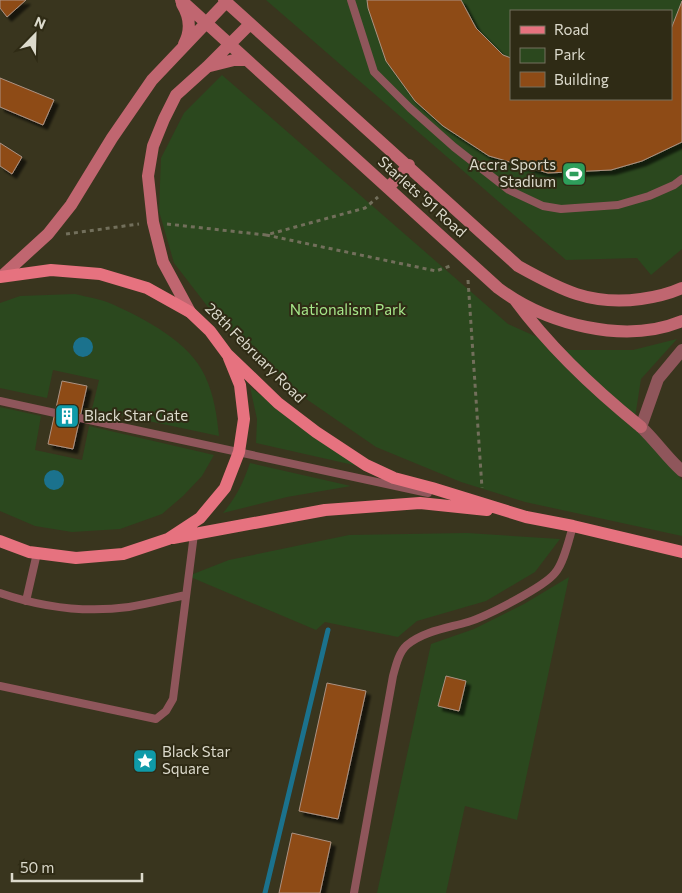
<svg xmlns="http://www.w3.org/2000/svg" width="682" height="893" font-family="Commissioner,sans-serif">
<defs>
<filter id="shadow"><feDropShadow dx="4.5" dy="4.5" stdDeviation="1" flood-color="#0009"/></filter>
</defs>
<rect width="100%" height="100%" fill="#39351e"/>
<path fill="#2b481e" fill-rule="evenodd" d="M266 0H682V249L651 275 637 258 566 260ZM511 11H671V99H511Z
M222 75 508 324 566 350H633L677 339 641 379 634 424 682 480V536L525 502 461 482 376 447 299 394 218 320 174 263 159 211 161 158 184 113Z
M75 294C87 297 101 299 112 304 145 319 190 342 205 376 214 395 217 416 219 436L92 409 99 380 53 370 47 398 0 388V303L20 296ZM74 342 93 346 91 353 86 357 76 354 73 349Z
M250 387 358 466 256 443 257 419Z
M0 407 41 416 35 450 82 460 89 426 214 455 202 476 183 496 162 514 120 529 72 532 35 526 0 511ZM56 470 62 474 44 481 47 473Z
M250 463 351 486 287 497 223 513C237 496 243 483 250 463Z
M467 533 560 539 535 572 486 601 417 621 398 637 325 622 316 630 188 576 229 560 349 535Z
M569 577 517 820 465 806 446 893H377L431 644 474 629 524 604ZM446 676 466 681 459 711 438 706Z"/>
<path fill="#1b728d" d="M73 347a10 10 0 1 1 20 0a10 10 0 1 1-20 0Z
M44 480a10 10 0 1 1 20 0a10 10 0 1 1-20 0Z"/>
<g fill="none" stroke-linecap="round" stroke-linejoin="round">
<path stroke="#1b728d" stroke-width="5" d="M265 893 328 630"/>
</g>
<path fill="#8e4b16" stroke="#ab9283" filter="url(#shadow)" d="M0 0H26L7 17 0 8Z
M367 0H461L476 28 503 55 511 58V99H671V29L682 1V142L642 161 611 170 548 173 489 156 443 126 415 101 386 61 368 8Z
M0 78 54 100 43 125 0 107Z
M0 143 22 157 12 174 0 166Z
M62 381 87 386 73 449 48 444Z
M446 676 466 681 459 711 438 706Z
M327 683 366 691 338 819 299 811Z
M292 833 331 842 320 893H279Z"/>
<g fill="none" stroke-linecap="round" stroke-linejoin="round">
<path stroke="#726f5b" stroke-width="3" stroke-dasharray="4 4" stroke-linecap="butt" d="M167 224 266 235 365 208 378 197
M66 234 139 224
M266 235 436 271 453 265
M468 280 482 488"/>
<path stroke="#8f565b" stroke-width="8" d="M351 0 374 72 410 108 454 147 509 190 543 206 561 209 618 205 649 196 674 185 682 179
M0 401 55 413
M80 418 428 493
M0 593C41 607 85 613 129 607 148 604 167 599 186 595
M26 601 37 553
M0 686 156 719 166 711 173 699 194 534
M354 893 393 676C396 665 399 652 407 645 424 631 448 628 468 622 487 616 544 587 555 573 564 563 569 539 573 526"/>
<path stroke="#8f565b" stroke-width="12" d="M682 350 658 379 641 427C656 441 667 458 682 471"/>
<path stroke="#c06670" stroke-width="12" d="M181 0 498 288C546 324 624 345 682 321
M224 0 518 266C561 290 591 306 641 299 656 297 669 294 682 288
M182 4C190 17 191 31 184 44
M210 66 234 60H247
M388 188 409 165
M2 276 48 234 71 205 112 138 152 80 226 2
M515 300C551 349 594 389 641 427
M190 312 163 262 153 222 148 176 153 146 164 119 176 95 207 67 250 24"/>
<path stroke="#e6727f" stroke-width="12" d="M0 277 51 270 100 274 147 288 190 312 210 331 227 354 278 403 316 432 366 465 394 478 432 488 526 517 573 526 682 552
M173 538 325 510 420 503 487 510
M0 541 29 552 76 558 123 554 168 539 200 518 225 488 239 452 244 419 240 385 229 358"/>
</g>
<defs>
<symbol id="stadium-square" viewBox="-11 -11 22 22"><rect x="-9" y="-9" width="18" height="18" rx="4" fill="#2e9e5b" stroke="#2f2b15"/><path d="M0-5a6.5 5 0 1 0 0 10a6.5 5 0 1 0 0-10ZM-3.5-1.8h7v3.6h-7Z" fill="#fff"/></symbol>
<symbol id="building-square" viewBox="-11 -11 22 22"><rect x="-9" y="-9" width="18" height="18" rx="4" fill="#0f9aa8" stroke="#2f2b15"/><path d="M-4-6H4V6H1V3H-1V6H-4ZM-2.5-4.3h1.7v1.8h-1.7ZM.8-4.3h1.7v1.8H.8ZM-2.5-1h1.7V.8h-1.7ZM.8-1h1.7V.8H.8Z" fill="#fff"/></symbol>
<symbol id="sight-square" viewBox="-11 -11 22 22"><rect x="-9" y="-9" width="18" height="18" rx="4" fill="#0f9aa8" stroke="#2f2b15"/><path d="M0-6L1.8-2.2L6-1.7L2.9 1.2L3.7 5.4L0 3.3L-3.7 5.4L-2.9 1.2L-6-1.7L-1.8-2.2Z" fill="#fff"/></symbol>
</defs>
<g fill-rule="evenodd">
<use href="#stadium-square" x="560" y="160" width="28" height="28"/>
<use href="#building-square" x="53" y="402" width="28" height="28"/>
<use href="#sight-square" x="131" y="747" width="28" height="28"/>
</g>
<g text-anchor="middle" stroke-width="4" stroke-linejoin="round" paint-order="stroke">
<g font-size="15" fill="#dcdacc" stroke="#2f2b15" text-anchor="start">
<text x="556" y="170" text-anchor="end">Accra Sports<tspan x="556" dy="17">Stadium</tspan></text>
<text x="84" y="421">Black Star Gate</text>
<text x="162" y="757">Black Star<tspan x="162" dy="17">Square</tspan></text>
</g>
<g font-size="15" fill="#dcdacc" stroke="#2f2b15">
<text transform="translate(422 197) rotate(42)" y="5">Starlets '91 Road</text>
<text transform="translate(255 353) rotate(45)" y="5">28th February Road</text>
</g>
<g font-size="15" fill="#a6e689" stroke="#2f2b15">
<text x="348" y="315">Nationalism Park</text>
</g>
</g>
<rect x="510" y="10" width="162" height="90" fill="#2f2b15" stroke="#74715e"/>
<rect x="520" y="26" width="25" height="8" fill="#e6727f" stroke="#74715e"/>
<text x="554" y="35" font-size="15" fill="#dcdacc">Road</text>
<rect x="520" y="48" width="25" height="15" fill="#2b481e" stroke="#74715e"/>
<text x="554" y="60" font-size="15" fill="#dcdacc">Park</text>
<rect x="520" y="72" width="25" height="15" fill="#8e4b16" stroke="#74715e"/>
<text x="554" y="85" font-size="15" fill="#dcdacc">Building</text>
<g transform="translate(35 35) rotate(23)" stroke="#2f2b15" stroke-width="4" paint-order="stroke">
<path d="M0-4L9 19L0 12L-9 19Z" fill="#dcdacc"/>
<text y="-8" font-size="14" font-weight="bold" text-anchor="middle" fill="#dcdacc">N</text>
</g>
<path d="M12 873v8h130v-8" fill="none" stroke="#dcdacc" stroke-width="2.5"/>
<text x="20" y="873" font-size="15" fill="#dcdacc" stroke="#2f2b15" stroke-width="4" paint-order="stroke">50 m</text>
</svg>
